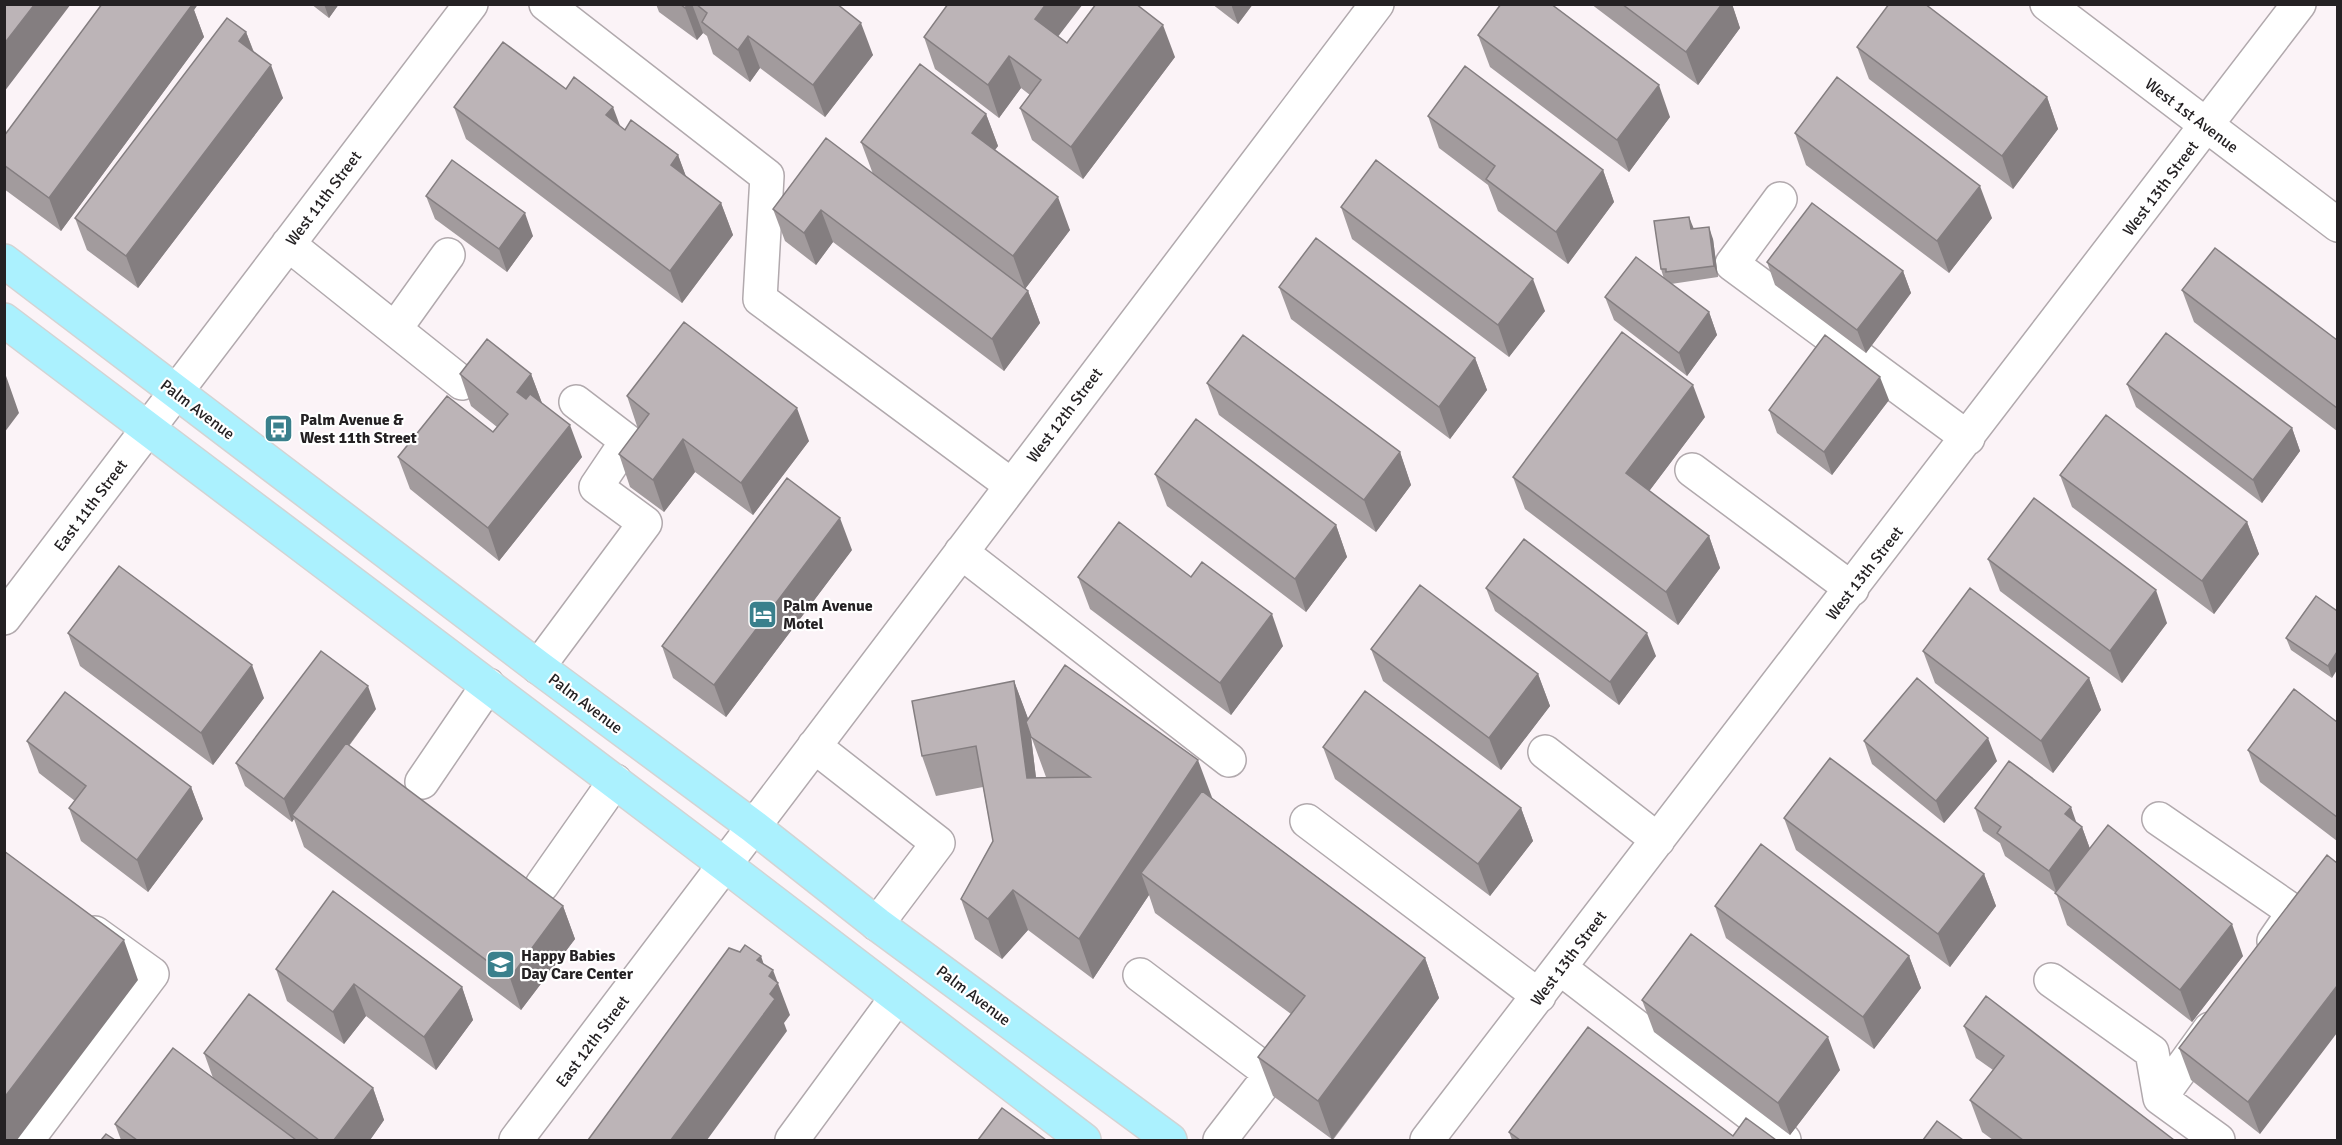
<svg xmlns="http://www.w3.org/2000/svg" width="2342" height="1145" font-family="Signika,sans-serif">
<rect width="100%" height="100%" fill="#fbf3f7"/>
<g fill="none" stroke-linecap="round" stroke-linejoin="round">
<defs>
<path id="minor" d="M546 4 767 176 760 299 1011 485
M2047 4 2338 225
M1780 199 1732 264 1968 438
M288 244 462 383
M395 329 448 255
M1692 470 1852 589
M961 552 1229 760
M4 618 471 4
M538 667 645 523 596 487 627 441 576 402
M814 746 938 843 877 924
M1545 752 1658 840
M422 782 488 685
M2159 819 2294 912 2274 941
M1307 821 1539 996
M542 885 615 781
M1560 968 1784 1140
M1140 975 1271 1074 1220 1140
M2051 980 2152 1052 2160 1098 2218 1140
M2160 1098 2210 1029
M27 1140 152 974 95 933
M516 1140 1377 4
M792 1140 897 997
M1427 1140 2299 4"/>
<path id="major" d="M4 261 538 667 754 827 877 924 1170 1140
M4 320 725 865 1084 1140"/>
</defs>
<use href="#minor" stroke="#b1a9ad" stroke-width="36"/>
<use href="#major" stroke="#d3d3d3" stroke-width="36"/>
<use href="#minor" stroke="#fff" stroke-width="33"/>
<use href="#major" stroke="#abf1fe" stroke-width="33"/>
</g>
<path fill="#a29b9d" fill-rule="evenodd" d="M102 4H198L194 10 204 37 61 231 4 189V136Z
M311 4H339L329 18Z
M656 4H837L873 55 825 117 760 68 750 82 713 54 707 36 703 33 697 40 659 12Z
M1212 4H1253L1238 24Z
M1591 4H1732L1740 28 1698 85Z
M246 32 254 52 283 98 138 288 87 250 75 218Z
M1478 35 1670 117 1629 172 1490 67Z
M1058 36 1067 43 1175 57 1083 179 1032 140 1020 108 1030 95 1021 88 999 118 935 69 924 37Z
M1857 47 2047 97 2058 129 2013 189 1869 79Z
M566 89 625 130 678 155 686 177 721 203 733 235 682 303 466 139 454 107Z
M986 114 998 146 995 150 1070 230 1025 289 1028 291 1040 323 1004 371 833 242 816 265 785 241 773 209 873 174 861 142Z
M1428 116 1603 170 1614 202 1568 264 1498 211 1488 185 1439 148Z
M1795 133 1992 218 1949 273 1806 165Z
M426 196 533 236 507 272 435 219Z
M1341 207 1545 311 1509 357 1352 239Z
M1694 229 1713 239 1718 277 1671 284 1709 312 1717 335 1687 376 1614 320 1605 297 1664 279 1661 269Z
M1767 262 1903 271 1911 293 1866 353 1775 285Z
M1279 287 1475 358 1487 390 1450 439 1291 319Z
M2182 290 2337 340V431L2194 322Z
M460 374H531L542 403 582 457 499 561 410 489 398 457 493 432 497 427 471 406Z
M1207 383 1400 452 1411 485 1376 532 1219 415Z
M2127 384 2292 428 2300 451 2262 503 2136 407Z
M627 396 809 441 753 515 695 472 664 512 630 487 619 454 638 429Z
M1889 400 1832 475 1777 433 1769 410Z
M1705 417 1649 491 1709 536 1720 568 1678 625 1525 509 1513 477Z
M1155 474 1336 525 1347 557 1306 612 1167 506Z
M2060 475 2247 522 2259 554 2214 614 2072 507Z
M852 550 726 717 673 678 662 646Z
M1988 559 2167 623 2122 683 2000 591Z
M1078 577 1283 646 1231 715 1090 609Z
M1486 588 1656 656 1619 705 1495 611Z
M2316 596 2332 678 2291 650 2286 638Z
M68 633 264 698 213 765 80 666Z
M1371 649 1538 674 1550 706 1501 770 1383 681Z
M1923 651 2089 678 2101 710 2053 773 1935 683Z
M1014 681 1028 719 1212 798 1425 958 1439 998 1333 1140 1273 1096 1258 1057 1291 1014 1155 913 1149 895 1093 979 1028 930 1002 959 975 939 961 899 993 841 983 787 936 796 922 756ZM1031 736 1046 777 1047 778H1036Z
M376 709 349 746 563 906 575 939 521 1010 304 847 294 819 292 822 245 786 236 763Z
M2337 722V841L2260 782 2248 750Z
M27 741 191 787 203 819 148 892 81 841 69 808 75 801 39 773Z
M1864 741 1997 761 1944 823 1872 764Z
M1323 747 1521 808 1533 841 1490 896 1335 779Z
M1975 808 2076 822 2082 827 2090 849 2243 956 2192 1022 2067 925 2056 893 2005 856 2000 843 1983 831Z
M1784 818 1984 874 1996 906 1950 967 1796 850Z
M2327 855 2260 1134 2191 1080 2179 1048Z
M1715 906 1909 956 1921 988 1874 1049 1726 938Z
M276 969 462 987 473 1020 436 1070 366 1016 344 1044 287 1001Z
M1642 1000 1840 1070 1790 1135 1654 1032Z
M1964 1026 2174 1140H1993L1982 1132 1970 1100 1993 1070 1976 1058Z
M204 1053 373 1088 384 1120 370 1140H121L115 1124 213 1078Z
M1509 1132 1733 1136 1776 1140H1512Z"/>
<path fill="#847e80" d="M35 4H71L4 92V44Z
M179 4H198L194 10 204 37 61 231 49 198Z
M324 4H339L329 18Z
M688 4H692L703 33 697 40 685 8Z
M1046 4H1083L1047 51 1035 19Z
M1231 4H1253L1238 24Z
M1722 4H1732L1740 28 1698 85 1686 52Z
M861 23 873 55 825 117 813 85Z
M1163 25 1175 57 1083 179 1071 147Z
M246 32 258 64 239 41Z
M748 36 760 68 750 82 738 50Z
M1009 56 1021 88 999 118 988 85Z
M271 65 283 98 138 288 126 256Z
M1659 85 1670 117 1629 172 1617 140Z
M2047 97 2058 129 2013 189 2002 156Z
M613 107 625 139 606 115Z
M986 114 998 146 983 165 972 133Z
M678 155 690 187 671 165Z
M1603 170 1614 202 1568 264 1556 232Z
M1980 186 1992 218 1949 273 1937 241Z
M1058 197 1070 230 1025 289 1013 256Z
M721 203 733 235 682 303 670 271Z
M821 210 833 242 816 265 804 233Z
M525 213 533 236 507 272 499 249Z
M1689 217 1694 229H1691Z
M1709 227 1713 239 1718 277 1714 266Z
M1903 271 1911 293 1866 353 1857 330Z
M1533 279 1545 311 1509 357 1498 325Z
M1028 291 1040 323 1004 371 992 339Z
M1709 312 1717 335 1687 376 1679 353Z
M1475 358 1487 390 1450 439 1439 407Z
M5 373 19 413 4 433V374Z
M531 374 543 406 529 424 517 392Z
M1880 377 1889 400 1832 475 1824 452Z
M1693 385 1705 417 1638 506 1626 473Z
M797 408 809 441 753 515 741 483Z
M570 425 582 457 499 561 488 528Z
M2292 428 2300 451 2262 503 2253 480Z
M683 439 695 472 664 512 653 480Z
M1400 452 1411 485 1376 532 1364 500Z
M840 518 852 550 726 717 714 685Z
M2247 522 2259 554 2214 614 2202 581Z
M1336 525 1347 557 1306 612 1295 579Z
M1709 536 1720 568 1678 625 1666 592Z
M2156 590 2167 623 2122 683 2110 651Z
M1272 614 1283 646 1231 715 1220 683Z
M1647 633 1656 656 1619 705 1610 682Z
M2337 652V670L2332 678 2328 666Z
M252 665 264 698 213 765 201 733Z
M1538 674 1550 706 1501 770 1489 738Z
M2089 678 2101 710 2053 773 2041 741Z
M1014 681 1029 721 1041 818 1027 778Z
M368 686 376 709 295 817 292 815 294 819 292 822 284 799Z
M1988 738 1997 761 1944 823 1936 801Z
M1198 760 1213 800 1141 873 1149 895 1093 979 1079 939Z
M191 787 203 819 148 892 137 860Z
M2071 807 2079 830 2065 814Z
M1521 808 1533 841 1490 896 1478 864Z
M2082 827 2090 849 2057 894 2049 871Z
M1984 874 1996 906 1950 967 1938 934Z
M1013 890 1028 930 1002 959 988 919Z
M563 906 575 939 521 1010 510 978Z
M2232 924 2243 956 2192 1022 2180 990Z
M124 940 138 980 17 1140H4V1098Z
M761 956 772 988 757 960Z
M1909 956 1921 988 1874 1049 1863 1017Z
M1425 958 1439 998 1332 1140 1318 1101Z
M773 970 790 1015 784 1023 787 1031 707 1140H671L770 994 769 976Z
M354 984 366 1016 344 1044 333 1012Z
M2337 986V1033L2260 1134 2248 1102Z
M462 987 473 1020 436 1070 424 1037Z
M1828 1037 1840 1070 1790 1135 1778 1103Z
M373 1088 384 1120 370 1140H334Z"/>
<path fill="#bcb4b7" stroke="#847e80" stroke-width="1.5" d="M4 4H35L4 44Z
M102 4 192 5 49 198 4 165V136Z
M680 4H688L685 8Z
M696 4H837L861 23 813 85 748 36 738 50 702 22 707 13Z
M948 4H1046L1035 19 1067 43 1096 4H1136L1163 25 1071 147 1020 108 1041 80 1009 56 988 85 924 37Z
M1501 4H1551L1659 85 1617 140 1478 35Z
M1622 4H1722L1686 52Z
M1889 4H1925L2047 97 2002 156 1857 47Z
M227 18 246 32 239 41 271 65 126 256 75 218Z
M503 42 566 89 574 77 613 107 606 115 625 130 631 120 678 155 671 165 721 203 670 271 454 107Z
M920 64 986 114 972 133 1058 197 1013 256 861 142Z
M1465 66 1603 170 1556 232 1486 179 1495 166 1428 116Z
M1837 77 1980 186 1937 241 1795 133Z
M826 138 1028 291 992 339 821 210 804 233 773 209Z
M452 160 525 213 499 249 426 196Z
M1376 160 1533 279 1498 325 1341 207Z
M1812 203 1903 271 1857 330 1767 262Z
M1689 217 1691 229 1709 227 1714 266 1666 272V269H1661L1654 221Z
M1316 238 1475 358 1439 407 1279 287Z
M2215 248 2337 340V408L2182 290Z
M1636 257 1709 312 1679 353 1605 297Z
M684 322 797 408 741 483 683 439 653 480 619 454 649 414 627 396Z
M1622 332 1693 385 1626 473 1709 536 1666 592 1513 477Z
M2166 333 2292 428 2253 480 2127 384Z
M1243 335 1400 452 1364 500 1207 383Z
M1825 335 1880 377 1824 452 1769 410Z
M487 339 531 374 517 392 526 399 530 394 570 425 488 528 398 457 447 396 493 432 508 414 460 374Z
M2106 415 2247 522 2202 581 2060 475Z
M1196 419 1336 525 1295 579 1155 474Z
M787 478 840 518 714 685 662 646Z
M2034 498 2156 590 2110 651 1988 559Z
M1119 522 1191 577 1202 562 1272 614 1220 683 1078 577Z
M1524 539 1647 633 1610 682 1486 588Z
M119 566 252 665 201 733 68 633Z
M1420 585 1538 674 1489 738 1371 649Z
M1970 588 2089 678 2041 741 1923 651Z
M2316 596 2337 611V652L2328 666 2286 638Z
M321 651 368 686 284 799 236 763Z
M1065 665 1198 760 1079 939 1013 890 988 919 961 899 993 841 976 746 922 756 912 701 1014 681 1027 778 1090 777 1031 737 1026 722Z
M1917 678 1988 738 1936 801 1864 741Z
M2294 689 2337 722V817L2248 750Z
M1365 691 1521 808 1478 864 1323 747Z
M65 692 191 787 137 860 69 808 86 786 27 741Z
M346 743 563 906 510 978 292 815Z
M1830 758 1984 874 1938 934 1784 818Z
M2009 761 2071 807 2065 814 2082 827 2049 871 1997 833 2001 827 1975 808Z
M1202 791 1425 958 1318 1101 1258 1057 1305 996 1141 873Z
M2108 825 2232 924 2180 990 2055 893Z
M1761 844 1909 956 1863 1017 1715 906Z
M4 851 124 940 4 1098Z
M2327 855 2337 863V986L2248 1102 2179 1048Z
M333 891 462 987 424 1037 354 984 333 1012 276 969Z
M1691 934 1828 1037 1778 1103 1642 1000Z
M745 945 761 956 757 960 773 970 769 976 778 983 770 994 775 999 671 1140H588L729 948 740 952Z
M249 994 373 1088 334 1140H319L204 1053Z
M1986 996 2174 1140H2023L1970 1100 2004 1056 1964 1026Z
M1588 1027 1733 1136 1746 1118 1776 1140H1520L1509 1132Z
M173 1048 296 1140H137L115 1124Z
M1002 1108 1046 1140H978Z
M1937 1121 1963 1140H1923Z
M106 1134 115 1140H101Z"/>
<defs>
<symbol id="bus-square" viewBox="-11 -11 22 22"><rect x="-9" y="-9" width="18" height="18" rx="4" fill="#3a808c" stroke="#fff"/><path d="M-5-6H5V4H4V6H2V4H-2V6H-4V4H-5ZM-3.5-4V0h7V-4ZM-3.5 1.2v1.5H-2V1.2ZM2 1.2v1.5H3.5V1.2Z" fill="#fff"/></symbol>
<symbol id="hotel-square" viewBox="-11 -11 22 22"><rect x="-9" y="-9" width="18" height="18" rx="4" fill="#3a808c" stroke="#fff"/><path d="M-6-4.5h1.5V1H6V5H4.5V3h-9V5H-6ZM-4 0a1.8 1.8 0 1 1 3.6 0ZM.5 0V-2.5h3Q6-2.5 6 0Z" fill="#fff"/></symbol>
<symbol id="school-square" viewBox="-11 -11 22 22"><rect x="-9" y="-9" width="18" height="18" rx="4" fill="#3a808c" stroke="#fff"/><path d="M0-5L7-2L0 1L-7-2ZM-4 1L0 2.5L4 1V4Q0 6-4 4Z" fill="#fff"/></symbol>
</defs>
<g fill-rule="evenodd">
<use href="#bus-square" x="262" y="412" width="33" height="33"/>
<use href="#hotel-square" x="746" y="598" width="33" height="33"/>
<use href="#school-square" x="484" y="948" width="33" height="33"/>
</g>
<g text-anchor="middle" stroke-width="4.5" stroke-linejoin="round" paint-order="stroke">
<g font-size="16" fill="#242123" stroke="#fff">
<text transform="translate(2192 115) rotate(37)" y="6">West 1st Avenue</text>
<text transform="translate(2160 188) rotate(-53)" y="6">West 13th Street</text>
<text transform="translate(323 198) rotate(-53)" y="6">West 11th Street</text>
<text transform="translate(198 409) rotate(37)" y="6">Palm Avenue</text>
<text transform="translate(1064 415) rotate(-53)" y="6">West 12th Street</text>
<text transform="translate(90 505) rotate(-53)" y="6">East 11th Street</text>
<text transform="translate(1864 573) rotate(-52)" y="6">West 13th Street</text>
<text transform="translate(586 703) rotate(37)" y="6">Palm Avenue</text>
<text transform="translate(1568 958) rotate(-53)" y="6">West 13th Street</text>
<text transform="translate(974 995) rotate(37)" y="6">Palm Avenue</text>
<text transform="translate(592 1041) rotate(-53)" y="6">East 12th Street</text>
</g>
<g font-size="16" font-weight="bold" fill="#242123" stroke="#fff" text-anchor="start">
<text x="300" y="425">Palm Avenue &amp;<tspan x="300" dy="18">West 11th Street</tspan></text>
<text x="783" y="611">Palm Avenue<tspan x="783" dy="18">Motel</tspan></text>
<text x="521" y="961">Happy Babies<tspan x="521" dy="18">Day Care Center</tspan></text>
</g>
</g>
<rect width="2342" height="1145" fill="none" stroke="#242123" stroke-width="12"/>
</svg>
